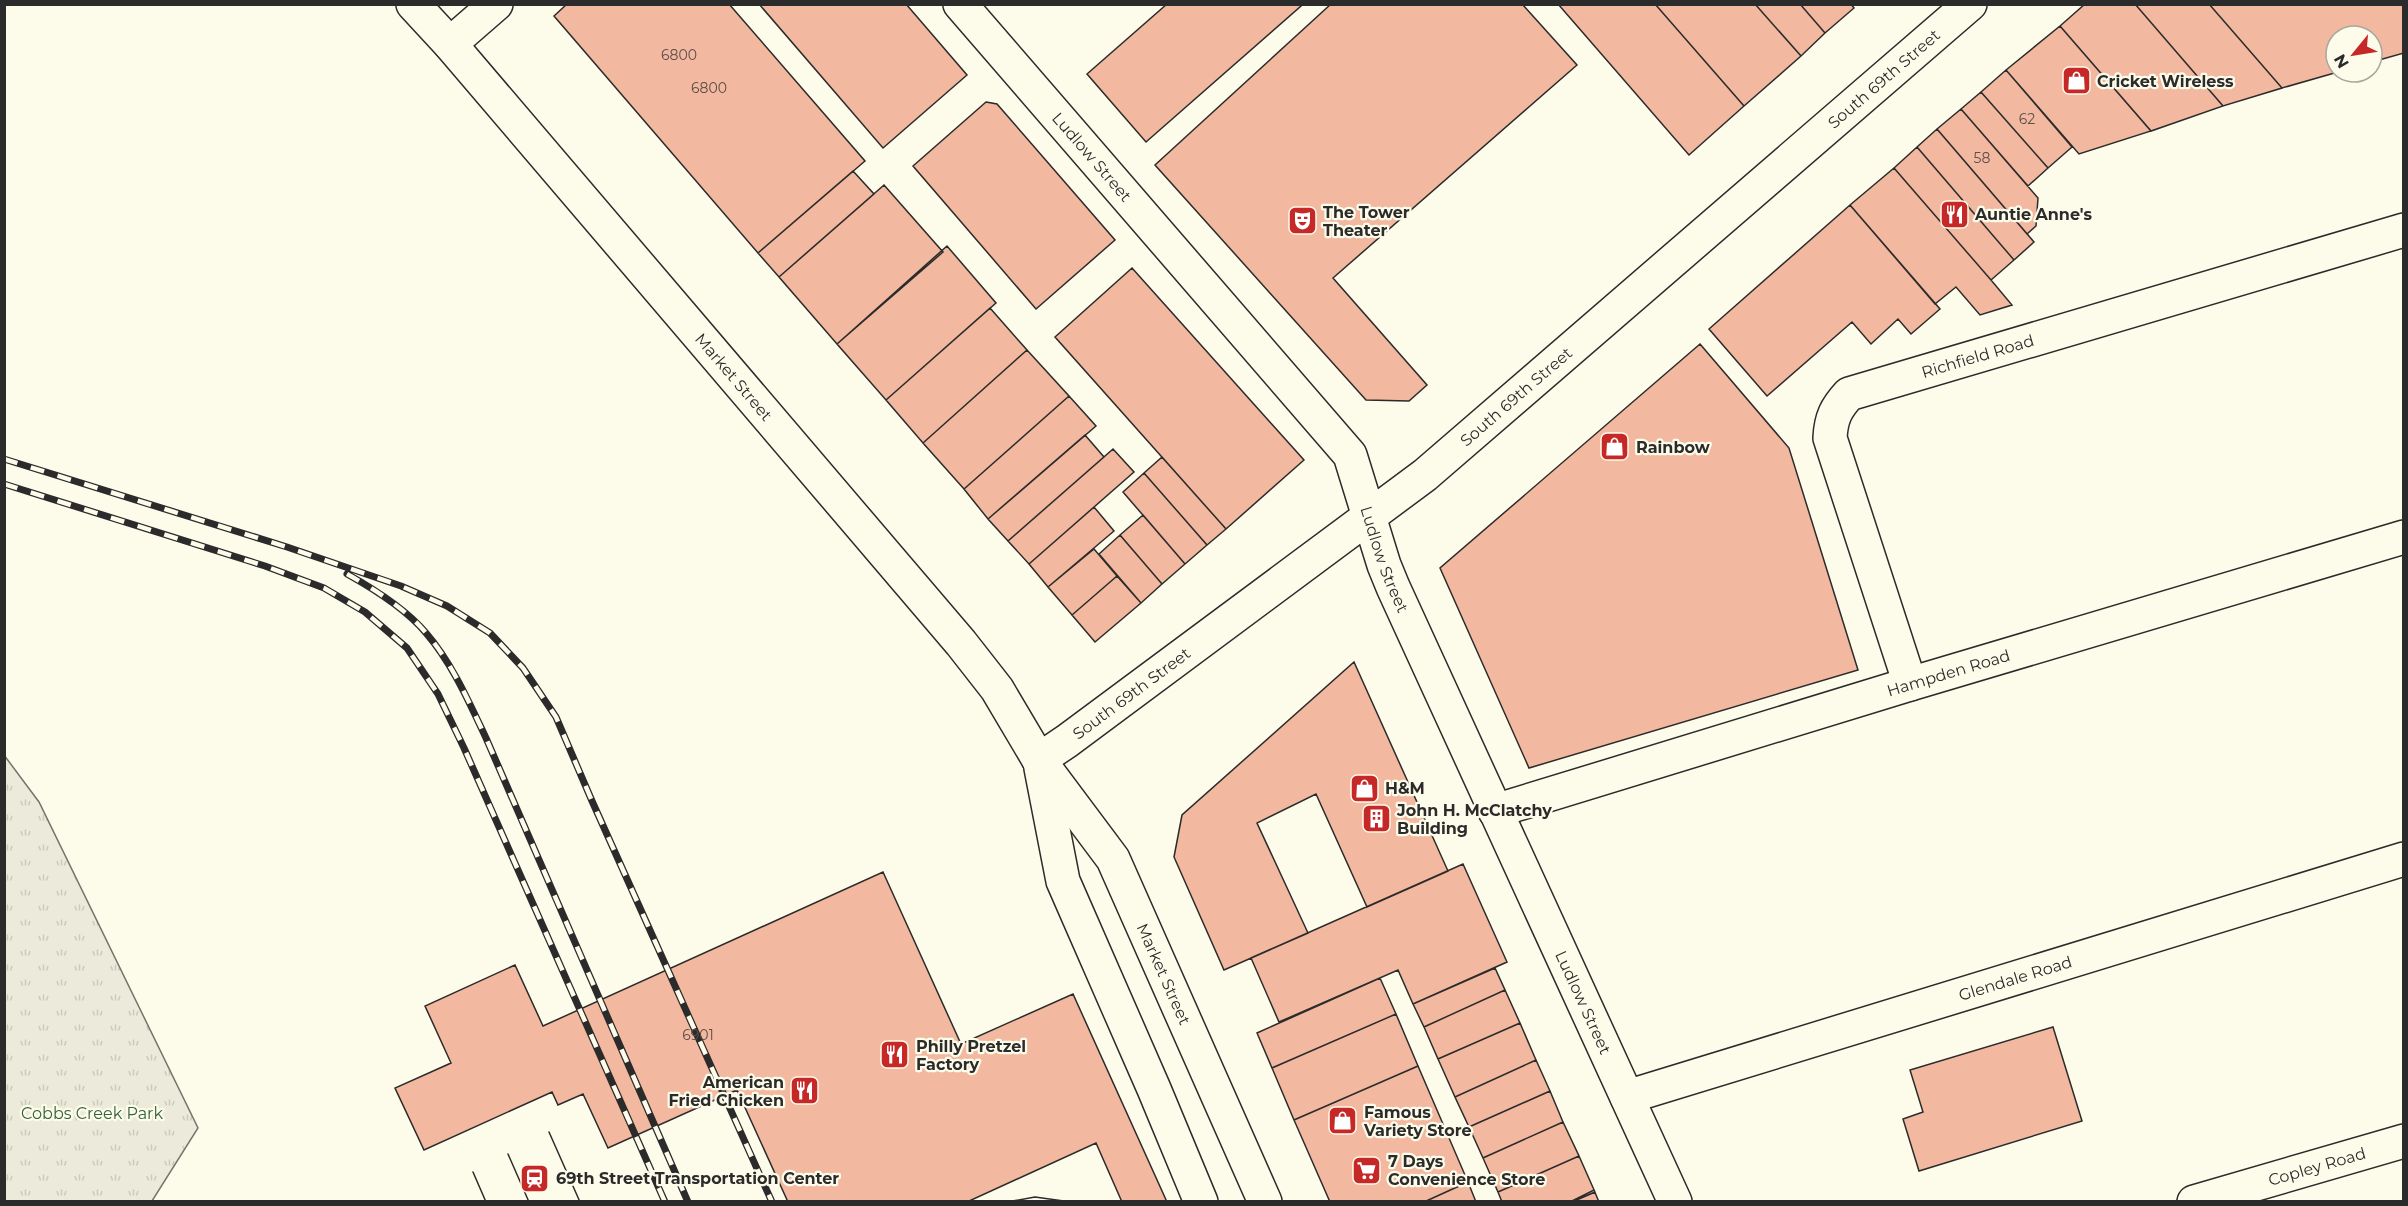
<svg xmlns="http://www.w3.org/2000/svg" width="2408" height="1206" font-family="Montserrat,sans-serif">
<defs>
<pattern id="park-tufts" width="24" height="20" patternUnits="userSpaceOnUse" patternTransform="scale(1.5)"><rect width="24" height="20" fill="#ecebdb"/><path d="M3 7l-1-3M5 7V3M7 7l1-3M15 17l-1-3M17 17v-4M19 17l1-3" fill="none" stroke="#cbcabc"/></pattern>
</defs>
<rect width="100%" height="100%" fill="#fdfbea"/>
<path fill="url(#park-tufts)" stroke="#74746e" stroke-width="1.5" d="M4 755 39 802 198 1128 152 1201H5Z"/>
<path fill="#f2b8a0" stroke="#2b2b2b" stroke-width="1.5" d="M567 4H729L865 161 758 253 554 16Z
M759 4H906L967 75 883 148Z
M1167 4H1300L1301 6 1146 142 1087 74Z
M1331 4H1522L1577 65 1333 278 1427 385 1409 401 1366 400 1155 165Z
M1558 4H1655L1744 106 1689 155Z
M1655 4H1755L1801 56 1744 106Z
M1755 4H1800L1825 33 1801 56Z
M1800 4H1851L1854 8 1825 33Z
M2085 4H2135L2223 106 2151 131 2060 26Z
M2135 4H2209L2282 88 2223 106Z
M2209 4H2404V53L2372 62V36H2336V72H2338L2282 88Z
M2060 26 2151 131 2079 154 2006 70Z
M2006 70 2072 147 2048 168 1981 92Z
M1981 92 2048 168 2028 186 1961 109Z
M986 102 997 104 1115 240 1036 309 913 166Z
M1961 109 2038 198 2036 226 2027 234 1937 129Z
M1937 129 2034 242 2014 260 1917 147Z
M1917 147 2014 260 1991 280 1894 168Z
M1894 168 1991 280 2012 305 1980 315 1956 287 1935 304 1850 205Z
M853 171 874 194 779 277 758 253Z
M884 185 943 252 837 344 779 277Z
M1850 205 1940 309 1911 334 1898 319 1871 344 1852 322 1767 396 1709 329Z
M947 246 996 303 886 400 837 344Z
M1132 268 1304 460 1226 529 1055 337Z
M990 308 1027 350 923 443 886 400Z
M1700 344 1789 448 1858 670 1529 768 1440 568Z
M1027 350 1069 396 964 489 923 443Z
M1069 396 1096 426 988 519 964 489Z
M1085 435 1104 457 1008 541 988 519Z
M1113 449 1134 472 1029 564 1008 541Z
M1162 457 1226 529 1207 545 1144 473Z
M1144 473 1207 545 1185 564 1123 492Z
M1094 507 1114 531 1048 587 1029 564Z
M1143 515 1185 564 1162 584 1120 535Z
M1120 535 1162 584 1141 603 1099 554Z
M1094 549 1117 576 1072 615 1048 587Z
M1117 576 1141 603 1095 642 1072 615Z
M1354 662 1448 871 1367 907 1316 794 1257 823 1308 933 1224 970 1174 857 1182 815Z
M1463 864 1507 962 1413 1004 1398 970 1279 1022 1251 958Z
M883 872 961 1044 1073 994 1167 1202H1122L1096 1143 967 1202H788L737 1090 608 1148 583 1094 558 1105 552 1092 424 1150 395 1088 451 1063 425 1006 515 965 543 1026Z
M1495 968 1505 990 1424 1027 1413 1004Z
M1380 978 1396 1014 1272 1068 1257 1033Z
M1505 990 1520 1023 1438 1059 1424 1027Z
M1396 1014 1418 1066 1294 1120 1272 1068Z
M1520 1023 1536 1060 1455 1097 1438 1059Z
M2053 1027 2082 1121 1919 1171 1903 1119 1923 1112 1910 1070Z
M1536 1060 1550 1091 1469 1127 1455 1097Z
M1418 1066 1468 1182 1424 1202H1330L1294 1120Z
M1550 1091 1563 1122 1483 1158 1469 1127Z
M1563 1122 1579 1156 1498 1192 1483 1158Z
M1579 1156 1595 1192 1572 1202H1502L1498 1192Z
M1468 1182 1476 1202H1424Z
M1594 1190 1599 1202H1570Z"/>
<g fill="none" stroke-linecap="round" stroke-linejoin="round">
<defs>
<g id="street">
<path id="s1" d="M960 4 1350 455 1384 565 1393 587 1675 1202"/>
<path d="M450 44 496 4"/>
<path id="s2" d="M1910 684 1830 438C1831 418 1836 408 1849 394L2404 230"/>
<path id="s3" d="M1495 811 1910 684 2404 537"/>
<path id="s4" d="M1627 1097 2404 859"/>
<path id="s5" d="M2194 1202 2404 1141"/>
</g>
<g id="secondary">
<path id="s6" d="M1039 760 1067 741 1425 475 1970 4"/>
</g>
<g id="primary">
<path id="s7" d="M413 4 450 44 961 643 997 689 1039 760 1113 859 1265 1202"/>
<path d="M1041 768 1063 881 1154 1089 1201 1202"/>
</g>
</defs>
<use href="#street" stroke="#2b2b2b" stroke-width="36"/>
<use href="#secondary" stroke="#2b2b2b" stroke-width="36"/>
<use href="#primary" stroke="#2b2b2b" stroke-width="36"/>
<use href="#street" stroke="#fdfbea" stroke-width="33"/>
<use href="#secondary" stroke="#fdfbea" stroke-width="33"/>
<use href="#primary" stroke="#fdfbea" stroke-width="33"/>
<path stroke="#2b2b2b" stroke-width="1.5" d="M549 1132 580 1202
M508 1154 529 1202
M473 1172 486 1202
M1007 1202 1035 1197 1071 1202"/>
<defs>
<path id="rail" d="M4 459 287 547 401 586 447 606 490 633 523 668 556 717 592 801 772 1202
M4 484 265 566 324 588 365 612 407 648 438 694 464 748 665 1202
M347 574C374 589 406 609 426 633 452 663 469 702 486 738L688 1202"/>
</defs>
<use href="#rail" stroke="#2b2b2b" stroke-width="7"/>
<use href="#rail" stroke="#fdfbea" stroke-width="4.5" stroke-dasharray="14" stroke-linecap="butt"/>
</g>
<defs>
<symbol id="shop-square" viewBox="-11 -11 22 22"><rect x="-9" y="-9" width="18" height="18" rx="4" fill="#c62828" stroke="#fdfbea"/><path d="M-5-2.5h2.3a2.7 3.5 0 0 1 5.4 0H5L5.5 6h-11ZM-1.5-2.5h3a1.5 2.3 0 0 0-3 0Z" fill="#fff"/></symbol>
<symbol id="restaurant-square" viewBox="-11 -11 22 22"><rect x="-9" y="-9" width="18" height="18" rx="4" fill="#c62828" stroke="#fdfbea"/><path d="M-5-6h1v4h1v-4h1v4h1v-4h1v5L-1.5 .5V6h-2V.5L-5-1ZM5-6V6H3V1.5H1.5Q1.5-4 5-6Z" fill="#fff"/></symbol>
<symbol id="theatre-square" viewBox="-11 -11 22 22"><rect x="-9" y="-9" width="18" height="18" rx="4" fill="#c62828" stroke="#fdfbea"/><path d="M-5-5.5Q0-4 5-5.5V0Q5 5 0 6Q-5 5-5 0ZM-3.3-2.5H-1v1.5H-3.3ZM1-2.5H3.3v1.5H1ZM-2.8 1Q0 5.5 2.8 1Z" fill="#fff"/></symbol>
<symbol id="building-square" viewBox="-11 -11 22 22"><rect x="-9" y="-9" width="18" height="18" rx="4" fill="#c62828" stroke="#fdfbea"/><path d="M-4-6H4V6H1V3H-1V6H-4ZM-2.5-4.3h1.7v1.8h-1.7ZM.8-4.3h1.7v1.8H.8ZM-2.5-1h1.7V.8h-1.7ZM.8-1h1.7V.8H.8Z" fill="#fff"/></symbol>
<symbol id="supermarket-square" viewBox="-11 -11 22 22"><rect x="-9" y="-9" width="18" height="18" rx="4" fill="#c62828" stroke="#fdfbea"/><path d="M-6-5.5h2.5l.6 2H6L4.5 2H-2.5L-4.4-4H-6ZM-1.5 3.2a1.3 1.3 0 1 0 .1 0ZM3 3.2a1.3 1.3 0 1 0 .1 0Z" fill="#fff"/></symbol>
<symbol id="station-square" viewBox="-11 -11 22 22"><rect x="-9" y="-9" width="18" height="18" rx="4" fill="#c62828" stroke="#fdfbea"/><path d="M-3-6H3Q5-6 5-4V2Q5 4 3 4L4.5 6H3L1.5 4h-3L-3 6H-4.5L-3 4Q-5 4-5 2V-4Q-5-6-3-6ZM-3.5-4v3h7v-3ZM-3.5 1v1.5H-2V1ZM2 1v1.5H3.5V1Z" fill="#fff"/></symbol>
</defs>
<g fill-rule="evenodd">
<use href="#shop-square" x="2060" y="64" width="33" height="33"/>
<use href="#restaurant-square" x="1938" y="198" width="33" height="33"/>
<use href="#theatre-square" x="1286" y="204" width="33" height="33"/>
<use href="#shop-square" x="1598" y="430" width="33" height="33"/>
<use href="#shop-square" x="1348" y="772" width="33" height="33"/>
<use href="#building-square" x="1360" y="802" width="33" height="33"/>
<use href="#restaurant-square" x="878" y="1038" width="33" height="33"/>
<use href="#restaurant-square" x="788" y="1074" width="33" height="33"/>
<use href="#shop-square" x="1326" y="1104" width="33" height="33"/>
<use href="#supermarket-square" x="1350" y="1154" width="33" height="33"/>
<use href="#station-square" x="518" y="1162" width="33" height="33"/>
</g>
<g text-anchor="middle" stroke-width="4.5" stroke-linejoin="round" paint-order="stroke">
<g font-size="14" fill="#5d4e48">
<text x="679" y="60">6800</text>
<text x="709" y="93">6800</text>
<text x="2027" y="124">62</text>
<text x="1982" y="163">58</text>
<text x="698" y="1040">6901</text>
</g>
<g font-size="16" fill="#2b2b2b" stroke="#fdfbea">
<text dy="6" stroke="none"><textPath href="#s6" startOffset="1086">South 69th Street</textPath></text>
<text dy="6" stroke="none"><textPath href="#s1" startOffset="202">Ludlow Street</textPath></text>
<text dy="6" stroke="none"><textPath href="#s2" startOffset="442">Richfield Road</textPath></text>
<text dy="6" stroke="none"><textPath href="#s7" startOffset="492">Market Street</textPath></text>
<text dy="6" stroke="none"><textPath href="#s6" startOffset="600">South 69th Street</textPath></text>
<text dy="6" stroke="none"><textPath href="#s1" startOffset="706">Ludlow Street</textPath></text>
<text dy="6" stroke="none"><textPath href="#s3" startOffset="474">Hampden Road</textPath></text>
<text dy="6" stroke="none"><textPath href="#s6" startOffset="114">South 69th Street</textPath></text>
<text dy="6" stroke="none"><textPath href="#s7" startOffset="1232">Market Street</textPath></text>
<text dy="6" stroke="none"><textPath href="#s4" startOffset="406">Glendale Road</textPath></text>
<text dy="6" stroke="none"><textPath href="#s1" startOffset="1192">Ludlow Street</textPath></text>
<text dy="6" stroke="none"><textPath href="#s5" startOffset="128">Copley Road</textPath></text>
</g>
<g font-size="16" font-weight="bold" fill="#2b2b2b" stroke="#fdfbea" text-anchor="start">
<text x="2097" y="87">Cricket Wireless</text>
<text x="1323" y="218">The Tower<tspan x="1323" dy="18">Theater</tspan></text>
<text x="1975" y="220">Auntie Anne's</text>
<text x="1636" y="453">Rainbow</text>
<text x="1385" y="794">H&amp;M</text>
<text x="1397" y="816">John H. McClatchy<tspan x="1397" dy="18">Building</tspan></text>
<text x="916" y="1052">Philly Pretzel<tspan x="916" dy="18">Factory</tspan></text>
<text x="784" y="1088" text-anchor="end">American<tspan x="784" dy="18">Fried Chicken</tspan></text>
<text x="1364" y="1118">Famous<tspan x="1364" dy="18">Variety Store</tspan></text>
<text x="1388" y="1167">7 Days<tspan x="1388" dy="18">Convenience Store</tspan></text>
<text x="556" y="1184">69th Street Transportation Center</text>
</g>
<g font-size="16" fill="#34623c" stroke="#fdfbea">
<text x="92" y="1119">Cobbs Creek Park</text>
</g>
</g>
<rect width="2408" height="1206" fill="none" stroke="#2b2b2b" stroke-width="12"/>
<g transform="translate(2354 54) rotate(240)"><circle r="28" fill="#fdfbea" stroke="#a9a89e" stroke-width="1.5"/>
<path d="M0-4.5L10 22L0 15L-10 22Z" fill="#c62828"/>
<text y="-9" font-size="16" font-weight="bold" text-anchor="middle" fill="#2b2b2b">N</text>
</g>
</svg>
